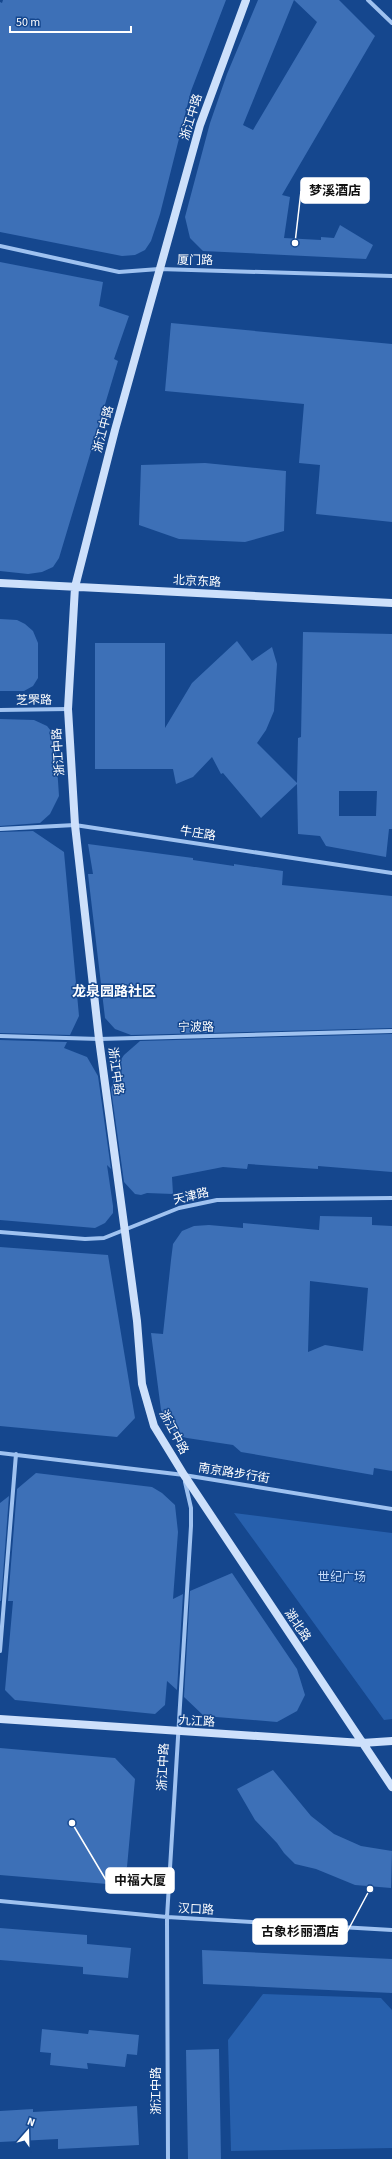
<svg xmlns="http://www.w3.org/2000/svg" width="392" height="2159" font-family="'Source Sans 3','Noto Sans SC',sans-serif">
<rect width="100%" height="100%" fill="#15478e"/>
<path fill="#2760ad" d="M234 1513 392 1533V1719L384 1720Z
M263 1994 381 1998 392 2010V2148L231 2151 228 2040Z"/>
<path fill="#3d70b7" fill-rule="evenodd" d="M3 0H226L191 91 160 214 151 241 145 250 135 255 122 256 0 232V2L2 3Z
M258 0H339L375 36 282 195 290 197 284 238 321 240V237L334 238 340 225 373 245 366 259 203 251 190 238 185 217 210 123 227 74ZM294 0 317 22 253 130 243 125Z
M0 262 103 282 99 306 129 316 114 359 118 361 59 558 53 567 42 572 28 574 0 571Z
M171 323 392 344V522L316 514 320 465 299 463 304 404 165 391Z
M205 463 286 471 284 531 245 542 179 539 139 525 141 465Z
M0 619 17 620 25 624 33 631 38 643V678L33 686 24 691H0Z
M303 632 392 634V829H389L386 857 326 846 320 836 298 834 297 784 261 818 223 773 221 774 212 757 193 777 176 784 173 769H95V643H165V728L192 683 237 641 252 661 272 647 277 664 274 711 266 730 257 743 297 783 298 738 301 737ZM339 791H377L376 816H339Z
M0 719 34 720 47 726 55 736 59 796 50 814 40 823 0 826Z
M33 831 64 852 79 1016 70 1035 0 1033V832Z
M88 844 193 858V860L234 866V864L283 871 282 885 392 896V1028L131 1035 115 1029 105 1018 88 874H93Z
M392 1034V1172L318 1166V1169L248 1164 247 1169 223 1167 172 1177 173 1194 147 1193 141 1195 135 1194 124 1182 111 1089 118 1064 124 1055 140 1041Z
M0 1040 67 1042 64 1048 87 1057 98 1076 111 1169 107 1165 113 1206V1213L105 1223 95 1228 0 1220Z
M320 1216 372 1217V1225L392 1226V1471L374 1468 373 1475 241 1452 233 1445 187 1438 176 1435 161 1410 151 1333 163 1334 171 1260 173 1244 182 1231 194 1226 209 1225 243 1228V1223L319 1230ZM310 1281 368 1288 363 1351 325 1345 308 1352Z
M0 1247 108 1255 135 1418 117 1437 0 1426Z
M36 1473 152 1487 162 1493 175 1505 178 1532 173 1599 183 1594 177 1690 167 1681 165 1705 155 1714 15 1700 5 1690 13 1601H8L17 1489Z
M9 1496 1 1601H0V1503Z
M232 1573 297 1669 305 1695 297 1711 277 1722 204 1716 184 1697 190 1591Z
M0 1748 115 1758 135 1779 127 1867 107 1884 0 1875Z
M273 1770 311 1816 334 1834 361 1846 392 1851 391 1888 355 1885 316 1869 295 1864 284 1853 277 1843 255 1820 237 1789Z
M0 1928 87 1935V1944L131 1948 128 1978 83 1974V1967L0 1960Z
M202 1950 392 1959V1993L203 1984Z
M42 2029 88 2034 89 2030 139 2035 137 2055 127 2054 125 2067 87 2063 88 2069 50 2065 51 2053 40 2052Z
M219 2049 221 2159H188L186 2050Z
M137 2106 139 2145 58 2149V2139L0 2142V2111L33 2109V2112Z"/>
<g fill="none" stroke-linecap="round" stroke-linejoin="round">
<path stroke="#9fc2f0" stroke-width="4" d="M368 0 392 23
M0 246 119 272 159 269 392 276
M0 710 68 709
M0 829 75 825 392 873
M0 1036 99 1039 392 1031
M0 1232 85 1239 104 1238 179 1208 217 1200 392 1198
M0 1453 184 1475 392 1509
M0 1651 16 1454
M0 1901 167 1917 392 1930
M168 2159 167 1917 191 1526V1508L185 1482"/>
<path stroke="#cde0fb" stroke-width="8" d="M246 0 200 125 115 430 75 587 68 709 75 825 99 1039 137 1321 142 1384 154 1426 184 1475 392 1787
M0 583 392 603
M0 1719 362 1743 392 1741"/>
</g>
<g text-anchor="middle" stroke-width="3" stroke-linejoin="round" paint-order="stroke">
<g font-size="12" fill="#fff" stroke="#15478e">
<text transform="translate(191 117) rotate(-73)" y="4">浙江中路</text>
<text transform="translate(195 260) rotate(1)" y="4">厦门路</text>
<text transform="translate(103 429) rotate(-75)" y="4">浙江中路</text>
<text transform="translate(197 581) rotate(3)" y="4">北京东路</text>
<text transform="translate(34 700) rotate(-1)" y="4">芝罘路</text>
<text transform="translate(58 752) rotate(-94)" y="4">浙江中路</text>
<text transform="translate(198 833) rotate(9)" y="4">牛庄路</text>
<text transform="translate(196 1027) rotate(-1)" y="4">宁波路</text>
<text transform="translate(116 1071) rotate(82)" y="4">浙江中路</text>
<text transform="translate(191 1196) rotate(-13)" y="4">天津路</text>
<text transform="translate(174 1432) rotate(62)" y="4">浙江中路</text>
<text transform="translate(234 1473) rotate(9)" y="4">南京路步行街</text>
<text transform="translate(298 1625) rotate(56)" y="4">湖北路</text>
<text transform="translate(197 1721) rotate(3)" y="4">九江路</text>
<text transform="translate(163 1767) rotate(-87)" y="4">浙江中路</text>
<text transform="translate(196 1909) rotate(3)" y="4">汉口路</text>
<text transform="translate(156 2091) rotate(-90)" y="4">浙江中路</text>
</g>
<g font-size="12" fill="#c6ddfc" stroke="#15478e">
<text x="342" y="1581">世纪广场</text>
</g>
<g font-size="14" font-weight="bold" fill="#fff" stroke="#15478e">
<text x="114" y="996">龙泉园路社区</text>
</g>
</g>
<path fill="none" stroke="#fff" stroke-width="1.5" d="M295 243L301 191M72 1823L106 1880M370 1889L347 1932"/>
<g fill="#fff" stroke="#15478e" stroke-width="1.5">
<circle cx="295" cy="243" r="4"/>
<circle cx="72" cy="1823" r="4"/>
<circle cx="370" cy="1889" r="4"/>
</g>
<g fill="#fff" stroke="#fff" stroke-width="1.5">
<rect x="301" y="178" width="68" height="25" rx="4"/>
<rect x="106" y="1868" width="68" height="25" rx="4"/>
<rect x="253" y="1919" width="94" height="25" rx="4"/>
</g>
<g font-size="13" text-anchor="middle" font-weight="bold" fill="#111">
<text x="335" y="195">梦溪酒店</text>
<text x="140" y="1885">中福大厦</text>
<text x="300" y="1936">古象杉丽酒店</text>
</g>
<g transform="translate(28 2131) rotate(20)" stroke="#15478e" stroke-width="3" paint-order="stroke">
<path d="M0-3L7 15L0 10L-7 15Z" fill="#ffffff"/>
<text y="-6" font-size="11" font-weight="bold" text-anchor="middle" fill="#ffffff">N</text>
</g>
<path d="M10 26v6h121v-6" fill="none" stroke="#ffffff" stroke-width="2"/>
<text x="16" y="26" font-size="12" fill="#ffffff" stroke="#15478e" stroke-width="3" paint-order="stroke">50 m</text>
</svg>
